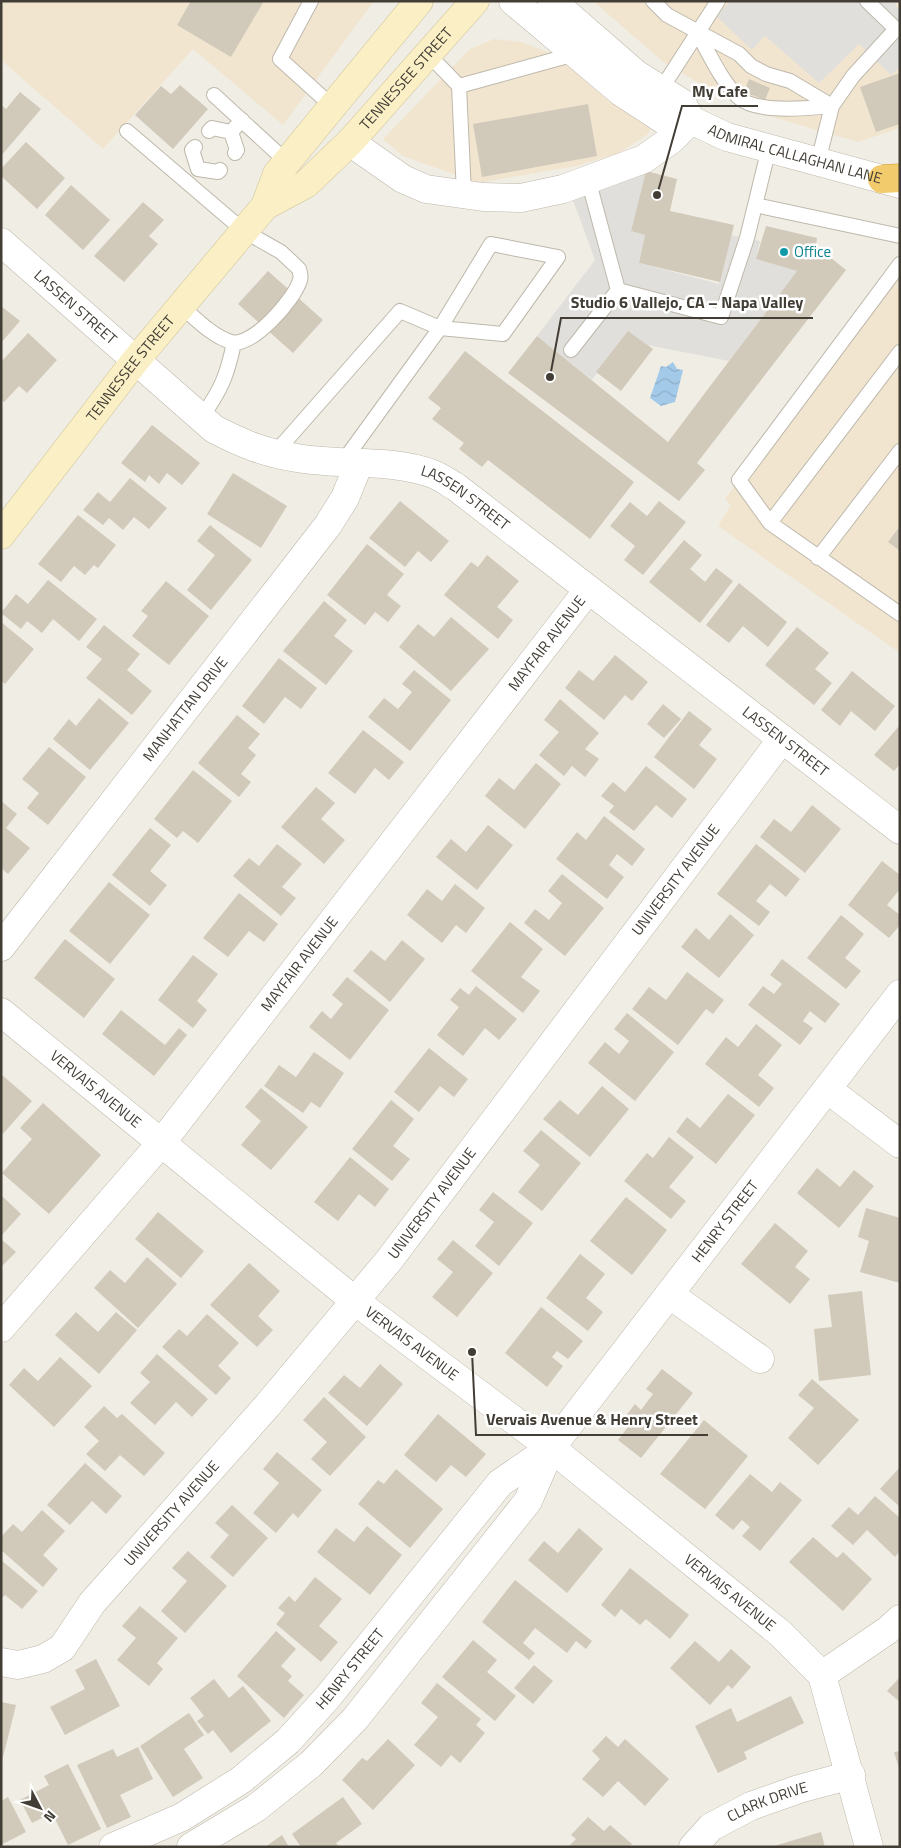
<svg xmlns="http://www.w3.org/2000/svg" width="901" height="1848" font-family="'Titillium Web',sans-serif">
<defs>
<pattern id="water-waves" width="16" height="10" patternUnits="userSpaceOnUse" patternTransform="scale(1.25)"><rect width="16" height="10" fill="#a4cae9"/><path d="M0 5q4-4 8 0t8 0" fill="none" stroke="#8eaec8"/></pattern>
</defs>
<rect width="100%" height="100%" fill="#f0ede4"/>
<path fill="#f1e5d0" d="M1 1H374L283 125 193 49 103 149 1 60Z
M593 1H900V128L858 142 759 113 717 94 662 61Z
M494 39 521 42 555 55 605 98 651 128 648 134 619 153 576 166 478 183 403 156 383 139 470 49Z
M900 264V653L718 526 731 505 725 499Z"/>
<path fill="#e1dfdc" d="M731 1H899L895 5 900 10V67L891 75 859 44 819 83 765 36 752 50 716 16Z
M646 171 631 231 645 235 639 263 719 284 731 235 760 241 756 259 797 271 729 361 647 345 628 331 592 380 537 336 595 260 573 200Z"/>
<path fill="url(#water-waves)" d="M673 362 677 369 683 370 675 402 661 406 650 398 661 366 666 367Z"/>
<path fill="#d1c9ba" d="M191 1H264L231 57 177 25Z
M900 73V124L876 132 860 87Z
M749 79 770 88 765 100 744 92Z
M180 85 208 109 173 149 135 115 161 86 171 94Z
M20 92 41 109 1 156V105L6 109Z
M588 104 597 156 482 177 473 124Z
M26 142 65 178 37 209 1 176V169Z
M646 171 677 179 670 211 734 225 720 282 639 263 645 235 631 231Z
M71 185 110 220 83 250 45 215Z
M143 202 164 220 149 236 158 244 124 282 94 256Z
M766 226 817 238 816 246 846 270 697 463 705 470 679 501 508 373 537 336 668 442 797 271 756 259Z
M268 271 323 320 293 353 238 304Z
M1 306 20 321 1 343Z
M628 331 653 349 621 391 596 372Z
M28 333 57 360 27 393 19 386 4 402 1 399V362Z
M465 351 634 482 590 539 488 460 482 467 459 449 464 443 432 419 441 408 428 398Z
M152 425 200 463 182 485 167 473 159 484 149 475 145 482 121 463Z
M233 473 287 506 261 548 207 514Z
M130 478 167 508 149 529 134 517 123 530 109 518 103 525 83 510 98 492 110 502Z
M400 501 449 541 431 562 418 551 405 567 369 538Z
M659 501 686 522 643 575 624 560 635 546 610 526 630 502 647 516Z
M78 515 116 545 98 568 94 565 85 575 74 566 61 582 38 564Z
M210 525 252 560 211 610 187 590 215 555 197 541Z
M900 526V551L888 542Z
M684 540 702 555 690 569 705 582 716 568 733 581 700 623 649 582Z
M367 544 404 574 387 595 401 606 388 622 375 612 365 625 327 595Z
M487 555 519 581 497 607 513 620 498 639 444 595 471 562 478 567Z
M48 580 97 619 79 641 53 619 42 633 27 621 21 629 1 613 16 594 28 604Z
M166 581 209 616 169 665 132 636 148 616 141 611Z
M739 583 787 622 768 647 743 626 729 643 706 625Z
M324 601 347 620 334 636 353 651 326 685 283 651Z
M451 617 489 649 451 691 399 647 418 624 434 637Z
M1 622 34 649 5 684 1 681Z
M104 625 140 654 127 670 152 691 132 715 86 678 102 659 86 647Z
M797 627 829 653 815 669 832 683 814 705 765 665Z
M615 655 648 682 632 701 625 695 604 720 565 688 579 670 593 681Z
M279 658 317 688 301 709 285 697 264 724 242 706Z
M414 670 451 700 410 751 368 717 384 698 398 709 412 692 402 684Z
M852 671 895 706 875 731 851 711 840 726 821 710Z
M99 698 129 723 90 770 53 739 69 719 76 726Z
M560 699 599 733 585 749 599 759 585 777 572 766 564 776 539 755 559 732 544 720Z
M663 704 681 719 664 738 647 724Z
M689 711 712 729 699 745 717 759 694 789 654 757Z
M237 715 260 734 248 748 256 755 241 774 251 782 239 797 198 763Z
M900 725V764L894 771 874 755Z
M363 730 404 762 389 780 375 768 355 794 328 773Z
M49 747 86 777 48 825 27 808 39 793 22 779Z
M536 763 561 784 525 829 485 796 499 778 514 790Z
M646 766 687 799 672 818 656 805 634 831 609 812 614 806 601 796 613 782 625 792Z
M193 770 232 801 198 843 183 831 177 838 154 819Z
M316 787 335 803 321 819 345 840 324 864 281 827Z
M1 801 17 814 6 828 30 848 8 874 1 868Z
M812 805 841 829 805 873 760 837 774 819 791 832Z
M604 816 645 849 632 866 617 854 609 865 624 877 607 899 556 859 577 832 586 840Z
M488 825 513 845 477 890 436 857 451 839 466 852Z
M150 828 171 845 150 871 167 885 150 906 112 875Z
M277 844 302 864 282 887 296 898 281 916 233 876 249 858 259 866Z
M756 844 800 879 786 897 770 884 756 901 770 912 759 926 717 894Z
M882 861 900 875V889L887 905 900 915V925L889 938 848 905Z
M562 874 604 908 565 956 524 923 535 909 549 920 562 903 548 891Z
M109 882 150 915 110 964 69 931Z
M455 884 485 908 466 933 456 925 442 943 407 915 427 889 442 901Z
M239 893 278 924 264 942 249 931 228 957 203 938Z
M730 914 754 935 719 978 681 947 696 928 709 940Z
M841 915 864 934 845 958 861 971 846 989 807 958Z
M510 922 543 949 521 977 540 991 523 1013 471 971Z
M65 939 115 979 84 1018 34 978Z
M402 940 425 959 390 1002 353 971 371 950 385 961Z
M193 955 218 974 197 1001 207 1010 193 1028 158 1000Z
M782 959 840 1004 825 1023 810 1011 803 1021 813 1028 800 1045 748 1005 763 986 774 994 782 984 770 975Z
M687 972 724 1000 713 1014 706 1009 678 1045 632 1009 649 987 666 1000Z
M347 977 389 1010 350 1060 309 1027 322 1011 331 1019 343 1004 332 995Z
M476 986 517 1019 499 1040 485 1028 463 1056 437 1035 459 1007 450 1000 460 988 469 995Z
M121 1010 165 1045 179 1028 187 1035 154 1076 102 1034Z
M627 1013 674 1052 635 1101 588 1063 605 1042 619 1054 629 1041 614 1029Z
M756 1024 782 1045 758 1075 774 1088 759 1107 705 1064 726 1037 738 1047Z
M429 1048 468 1079 454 1097 440 1086 419 1112 394 1092Z
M314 1052 344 1073 320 1108 311 1102 303 1113 264 1086 279 1065 296 1077Z
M1 1074 32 1101 1 1136Z
M602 1086 629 1109 590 1157 543 1119 560 1100 578 1115Z
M261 1088 308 1127 271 1170 241 1145 261 1121 245 1107Z
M728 1094 755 1115 716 1164 676 1132 687 1117 700 1128Z
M391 1100 414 1119 393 1146 410 1159 392 1181 352 1149Z
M43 1103 101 1155 49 1214 2 1173 32 1139 20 1128Z
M541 1130 581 1163 542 1211 518 1192 540 1165 523 1151Z
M669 1137 694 1157 669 1187 686 1201 671 1219 624 1181 647 1153 653 1158Z
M350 1157 389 1189 375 1207 359 1194 338 1221 314 1202Z
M817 1168 840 1187 854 1170 874 1186 839 1228 797 1193Z
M493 1192 533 1223 499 1266 475 1246 494 1222 479 1210Z
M1 1195 21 1214 1 1236Z
M626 1197 667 1230 632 1275 590 1241Z
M866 1208 900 1218V1283L860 1272 869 1241 858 1237Z
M158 1212 204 1251 181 1278 135 1239Z
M775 1223 808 1251 795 1267 810 1279 790 1304 741 1264Z
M1 1239 16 1252 1 1267Z
M453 1240 493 1273 457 1317 432 1297 453 1272 437 1259Z
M580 1254 605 1274 586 1298 603 1312 588 1331 546 1298Z
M147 1257 177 1284 138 1328 94 1288 110 1270 125 1283Z
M249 1263 280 1291 258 1316 273 1330 257 1347 210 1305Z
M862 1291 871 1375 819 1381 814 1329 832 1327 828 1295Z
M541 1307 583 1341 568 1359 557 1351 552 1357 563 1366 547 1387 505 1353Z
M76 1312 98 1332 116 1312 137 1330 99 1374 55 1335Z
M207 1314 239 1343 218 1366 231 1378 216 1395 162 1347 179 1329 187 1336Z
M157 1354 208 1399 192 1417 176 1402 155 1425 130 1403 150 1382 140 1373Z
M60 1357 92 1386 54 1427 9 1385 24 1368 38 1381Z
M380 1364 403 1384 367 1426 328 1393 344 1375 360 1388Z
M662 1369 693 1393 641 1458 618 1440 631 1423 625 1417 635 1404 641 1410 653 1394 646 1389Z
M812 1379 859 1420 818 1465 788 1438 814 1408 798 1395Z
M324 1397 366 1437 330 1476 311 1459 327 1442 303 1420Z
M104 1406 117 1418 122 1414 165 1453 144 1476 120 1455 105 1471 86 1454 99 1441 84 1427Z
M438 1414 486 1454 466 1477 451 1465 436 1482 404 1455Z
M704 1420 748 1456 705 1509 660 1474Z
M277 1452 322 1490 298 1518 293 1513 276 1533 253 1513 279 1483 263 1469Z
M85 1463 122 1496 106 1514 92 1501 70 1525 47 1505Z
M900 1467V1507L880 1489Z
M396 1469 443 1509 410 1548 358 1504 378 1480 384 1484Z
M750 1474 772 1492 780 1482 802 1500 760 1551 742 1536 750 1527 742 1520 733 1530 715 1515Z
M875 1496 900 1518V1551L895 1557 867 1530 853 1545 831 1526 849 1507 858 1515Z
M232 1505 268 1538 233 1577 210 1557 229 1535 215 1523Z
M42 1510 65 1531 43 1555 58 1569 43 1587 1 1550V1537L13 1524 22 1532Z
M367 1526 402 1555 370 1595 317 1552 336 1528 354 1542Z
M579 1528 603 1549 567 1593 528 1560 544 1541 558 1553Z
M813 1537 837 1558 843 1552 872 1579 843 1611 789 1562Z
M188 1551 227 1586 185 1633 161 1611 187 1581 172 1568Z
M1 1560 38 1591 22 1609 5 1595 1 1599Z
M630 1568 689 1615 670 1639 646 1619 640 1625 621 1609 615 1617 601 1605Z
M315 1577 342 1599 319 1626 338 1642 321 1662 276 1624 285 1613 278 1608 289 1596 295 1602Z
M515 1580 592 1641 586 1649 576 1641 567 1653 535 1628 523 1643 535 1653 529 1660 482 1622Z
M140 1606 178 1638 157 1663 163 1669 149 1686 117 1660 136 1638 122 1626Z
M276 1631 296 1649 281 1666 292 1676 288 1681 304 1695 284 1718 237 1676Z
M473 1640 497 1660 487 1672 516 1696 495 1721 442 1677Z
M695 1641 719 1662 731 1649 751 1667 732 1689 728 1685 710 1705 670 1668Z
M96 1659 120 1706 65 1735 50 1707 85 1689 75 1670Z
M534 1665 553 1681 533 1704 514 1688Z
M900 1677V1702L887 1691Z
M214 1679 229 1698 243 1686 271 1721 231 1753 213 1730 208 1734 197 1721 204 1716 190 1698Z
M437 1683 481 1719 476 1725 485 1733 460 1763 451 1755 441 1767 414 1745 438 1717 421 1703Z
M791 1696 804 1723 744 1752 747 1759 718 1773 695 1726 731 1708 737 1722Z
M1 1702 16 1705 2 1761H1Z
M189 1713 204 1735 184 1749 203 1778 173 1797 140 1746Z
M606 1736 618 1747 625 1739 669 1779 645 1806 618 1781 603 1797 582 1779 600 1759 592 1751Z
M388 1739 415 1765 373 1810 342 1780 362 1758 367 1761Z
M138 1747 153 1779 120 1795 131 1817 107 1828 77 1765 113 1749 117 1757Z
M900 1751V1768H899L894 1752Z
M68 1764 101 1829 68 1845 52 1813 32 1823 20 1800 49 1785 44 1776Z
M8 1797 26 1832 1 1845V1801Z
M343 1797 362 1824 336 1843 339 1847H301L292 1834Z
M588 1817 604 1831 610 1825 632 1844 629 1847H568L576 1839 571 1835Z
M821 1832 825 1847H774V1846Z
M282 1835 289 1847H265Z"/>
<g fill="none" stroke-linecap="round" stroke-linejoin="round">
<defs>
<path id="service" d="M311 1 280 59 332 106
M653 1 667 15 739 54 751 66 766 74 790 81 832 106
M697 32C709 53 720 79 738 97 756 114 809 108 832 106
M428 54 459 86 464 194
M459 86 575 54
M660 91 718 1
M214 95 287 162
M127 131 244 231 281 252 299 269C300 272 301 277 300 280 295 299 252 348 231 342 212 336 196 319 181 306
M209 131 212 128 231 132
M195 147 192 150 198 169 218 172 220 170
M235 153 237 150 231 132 242 120
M818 162 832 106 853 76 896 29 867 1
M588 179 618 290 721 317 747 238 769 148
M755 205 900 236
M571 350 618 290
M900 352 770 523 900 614
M201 418C221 390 227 376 234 343
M275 453 400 311 440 328 491 244 558 257 503 334 440 328 342 463
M770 523 739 480 900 264
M818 558 900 451"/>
<g id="minor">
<path d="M350 142 403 179 426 189 483 197 521 198 563 189 644 159 672 139 691 120"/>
<path id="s1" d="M1 242 214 429C243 444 265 453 297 458 341 466 390 458 433 474 441 477 449 483 456 487L900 830"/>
<path id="s2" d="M1 947 328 525 345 498 359 463"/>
<path d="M827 1089 900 1144"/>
<path d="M669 1294 760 1359"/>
<path id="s3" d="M1 1328 162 1142 588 590"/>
<path id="s4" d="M1 1662 18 1665 43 1659 62 1648 92 1603 267 1406 390 1259 782 739"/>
<path d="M822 1675 888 1630 900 1619"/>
<path id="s5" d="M693 1847 711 1827 751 1806 799 1789 851 1775"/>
</g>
<g id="tertiary">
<path id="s6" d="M513 1 621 92 667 122 691 120 727 137 900 184"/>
<path d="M552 1 636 74 682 103 691 120"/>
<path id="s7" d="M1 1012 355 1301 551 1448 781 1634 822 1675 869 1847"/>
<path id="s8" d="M113 1847 182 1817 241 1780 288 1741 327 1698 500 1483 551 1448"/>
<path id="s9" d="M191 1847 256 1808 311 1764 355 1719 528 1501 551 1448 900 994"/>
</g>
<g id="secondary">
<path id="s10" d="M265 206 306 184 350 142 475 1"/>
<path id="s11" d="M1 535 135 361 265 206 277 174 419 1"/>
</g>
<path id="motorway" d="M882 179 900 178"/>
</defs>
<use href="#service" stroke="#beb8ab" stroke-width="16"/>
<use href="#minor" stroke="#beb8ab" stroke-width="29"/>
<use href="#tertiary" stroke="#beb8ab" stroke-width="29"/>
<use href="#secondary" stroke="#cdc197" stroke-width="29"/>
<use href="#motorway" stroke="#d0a03f" stroke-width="29"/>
<use href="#service" stroke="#fff" stroke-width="14"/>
<use href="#minor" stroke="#fff" stroke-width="28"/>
<use href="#tertiary" stroke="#fff" stroke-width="28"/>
<use href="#secondary" stroke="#faefc5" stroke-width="28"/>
<use href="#motorway" stroke="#f2cb6d" stroke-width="28"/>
</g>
<circle fill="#0f9aa8" stroke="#fff" stroke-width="2" cx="784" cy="252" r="5"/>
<g text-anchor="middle" stroke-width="5" stroke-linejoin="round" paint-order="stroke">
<g font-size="15" fill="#423d35" stroke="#fff">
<text dy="5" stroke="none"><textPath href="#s10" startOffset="192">TENNESSEE STREET</textPath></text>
<text dy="5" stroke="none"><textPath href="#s6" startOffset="330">ADMIRAL CALLAGHAN LANE</textPath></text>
<text dy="5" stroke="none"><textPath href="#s1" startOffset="99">LASSEN STREET</textPath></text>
<text dy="5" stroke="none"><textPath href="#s11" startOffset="211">TENNESSEE STREET</textPath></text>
<text dy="5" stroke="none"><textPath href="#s1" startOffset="549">LASSEN STREET</textPath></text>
<text dy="5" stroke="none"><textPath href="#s3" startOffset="876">MAYFAIR AVENUE</textPath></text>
<text dy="5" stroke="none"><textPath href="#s2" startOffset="301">MANHATTAN DRIVE</textPath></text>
<text dy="5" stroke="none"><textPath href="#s1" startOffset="952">LASSEN STREET</textPath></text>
<text dy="5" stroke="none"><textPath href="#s4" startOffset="1049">UNIVERSITY AVENUE</textPath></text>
<text dy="5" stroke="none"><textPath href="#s3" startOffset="471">MAYFAIR AVENUE</textPath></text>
<text dy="5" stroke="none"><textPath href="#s7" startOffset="122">VERVAIS AVENUE</textPath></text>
<text dy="5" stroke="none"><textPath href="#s4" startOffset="644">UNIVERSITY AVENUE</textPath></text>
<text dy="5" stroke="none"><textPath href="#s9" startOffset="831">HENRY STREET</textPath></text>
<text dy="5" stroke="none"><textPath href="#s7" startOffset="528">VERVAIS AVENUE</textPath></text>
<text dy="5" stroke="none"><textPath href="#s4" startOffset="239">UNIVERSITY AVENUE</textPath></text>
<text dy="5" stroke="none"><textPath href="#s7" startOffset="932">VERVAIS AVENUE</textPath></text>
<text dy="5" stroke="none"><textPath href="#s8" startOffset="301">HENRY STREET</textPath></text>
<text dy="5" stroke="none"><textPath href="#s5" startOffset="89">CLARK DRIVE</textPath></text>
</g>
<g font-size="15" fill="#0d838f" stroke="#fff" text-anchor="start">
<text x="794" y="257">Office</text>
</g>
</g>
<path fill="none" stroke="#423d35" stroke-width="2" d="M657 195L682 106H758M550 377L561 318H813M472 1352L476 1435H708"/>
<g fill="#423d35" stroke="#fff" stroke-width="2">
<circle cx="657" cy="195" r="5"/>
<circle cx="550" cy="377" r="5"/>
<circle cx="472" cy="1352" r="5"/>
</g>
<g font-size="16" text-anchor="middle" font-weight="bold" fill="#423d35" stroke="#fff" stroke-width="5" stroke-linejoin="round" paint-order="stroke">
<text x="720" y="97">My Cafe</text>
<text x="687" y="308">Studio 6 Vallejo, CA – Napa Valley</text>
<text x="592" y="1425">Vervais Avenue &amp; Henry Street</text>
</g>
<rect width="901" height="1848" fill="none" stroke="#423d35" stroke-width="5"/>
<g transform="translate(40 1808) rotate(131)" stroke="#ffffff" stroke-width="4" paint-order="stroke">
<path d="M0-4L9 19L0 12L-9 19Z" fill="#423d35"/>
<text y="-8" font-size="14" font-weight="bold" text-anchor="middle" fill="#423d35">N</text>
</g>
</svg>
